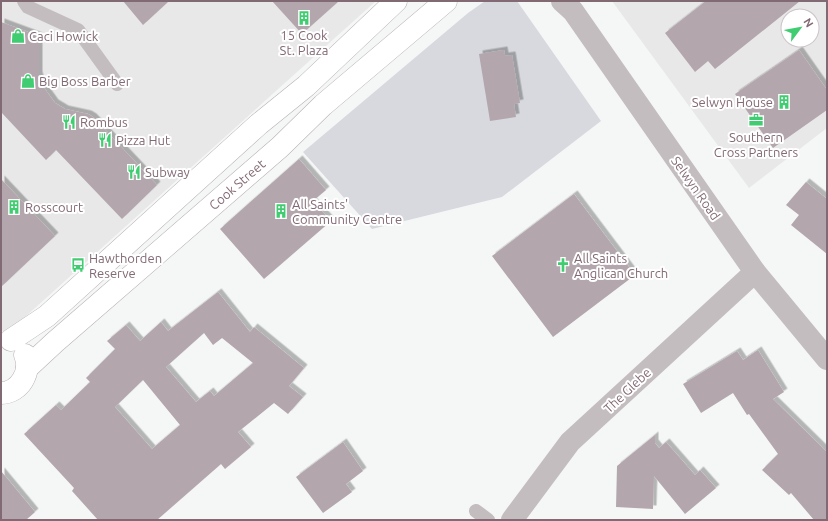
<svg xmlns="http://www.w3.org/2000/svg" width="828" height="521" font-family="Ubuntu,sans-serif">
<defs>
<filter id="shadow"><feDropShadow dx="3.5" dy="-3.5" stdDeviation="0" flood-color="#0004"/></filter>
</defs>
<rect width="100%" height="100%" fill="#f5f7f7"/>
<path fill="#e8e8e9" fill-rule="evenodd" d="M1 1H376L5 335 1 329Z
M612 1H827V128L749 188ZM788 16H812V40H788Z"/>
<path fill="#d7d9de" d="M485 1H517L601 121 502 197 372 229 303 152 468 13Z"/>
<path fill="#b3a7ad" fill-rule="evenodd" filter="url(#shadow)" d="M123 1H169L143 25Z
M272 1H339L302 34Z
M706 1H800L715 69 708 61 695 72 665 33Z
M1 22 39 36V75L42 85 55 103 65 109 88 114 93 117 157 185 122 219 56 150 46 160 1 112Z
M504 50 505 56 512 55 520 103 514 104 516 117 490 121 479 54Z
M799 50 827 90V110L773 148 735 94Z
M299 159 326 190 313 201 331 221 264 279 220 229Z
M1 179 55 236 1 287Z
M806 182 827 199V254L791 225 799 215 786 205Z
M574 194 635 275 553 337 492 256Z
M218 292 250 332 254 327 304 368 289 386 303 397 288 414 274 403 238 432 251 447 225 469 221 464 157 520H98L72 491 74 488 24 434 56 405 61 410 90 382 86 378 115 349 107 341 126 325 140 341 161 322 168 331ZM204 333 213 345 222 338 253 363 214 396 210 391 196 402 166 367ZM143 380 180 425 152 449 115 407Z
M758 350 784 392 773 399 827 452V520H814L791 493 789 495 762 470 778 454 749 414 747 415 733 393 701 413 683 384 737 351 743 360Z
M655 435V443L659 448 666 442 695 475 700 470 716 488 685 514 654 476 653 509 616 507 617 466Z
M343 442 363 471 346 484 352 492 323 513 296 477Z
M1 471 35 512 26 520H1Z"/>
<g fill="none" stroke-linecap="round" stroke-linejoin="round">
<defs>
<g id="primary">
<path d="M11 340 47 316 259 124 306 86 396 1"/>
<path id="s1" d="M27 368 55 342 280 147 323 105 446 1"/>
<path d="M1 393C20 393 32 371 25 355"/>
</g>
</defs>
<use href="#primary" stroke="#b8b1b4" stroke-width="23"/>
<path stroke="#c4bdc0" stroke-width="14" d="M24 1 28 7 78 30 117 84
M476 511 488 520"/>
<path stroke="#c4bdc0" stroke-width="22" d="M512 520 570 442 755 272"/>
<path stroke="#c4bdc0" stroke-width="22" d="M562 1 573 11 755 272 827 359"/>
<use href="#primary" stroke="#fff" stroke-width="22"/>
</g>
<defs>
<symbol id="building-bare" viewBox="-9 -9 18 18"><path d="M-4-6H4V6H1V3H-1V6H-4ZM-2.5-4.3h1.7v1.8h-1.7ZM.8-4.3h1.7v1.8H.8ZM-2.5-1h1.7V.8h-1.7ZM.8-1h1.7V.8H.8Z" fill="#40cd71" stroke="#fff" stroke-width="2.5" paint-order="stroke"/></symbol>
<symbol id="shop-bare" viewBox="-9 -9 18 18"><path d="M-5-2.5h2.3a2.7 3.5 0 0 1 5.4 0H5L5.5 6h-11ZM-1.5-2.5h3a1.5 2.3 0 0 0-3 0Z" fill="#40cd71" stroke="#fff" stroke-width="2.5" paint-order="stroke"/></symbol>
<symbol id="office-bare" viewBox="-9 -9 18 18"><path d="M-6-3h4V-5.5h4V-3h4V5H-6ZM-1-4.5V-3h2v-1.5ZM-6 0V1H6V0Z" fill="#40cd71" stroke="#fff" stroke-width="2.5" paint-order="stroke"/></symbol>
<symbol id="restaurant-bare" viewBox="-9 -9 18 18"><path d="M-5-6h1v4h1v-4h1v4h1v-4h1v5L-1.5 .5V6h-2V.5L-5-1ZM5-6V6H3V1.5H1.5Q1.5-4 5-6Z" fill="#40cd71" stroke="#fff" stroke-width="2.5" paint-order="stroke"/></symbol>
<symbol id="bus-bare" viewBox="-9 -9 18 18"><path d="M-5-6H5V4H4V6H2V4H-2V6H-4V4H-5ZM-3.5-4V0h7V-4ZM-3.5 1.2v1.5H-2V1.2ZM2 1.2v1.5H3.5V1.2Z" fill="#40cd71" stroke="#fff" stroke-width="2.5" paint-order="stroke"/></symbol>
<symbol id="church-bare" viewBox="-9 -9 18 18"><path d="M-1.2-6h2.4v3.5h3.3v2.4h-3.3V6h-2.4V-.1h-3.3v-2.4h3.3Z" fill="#40cd71" stroke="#fff" stroke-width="2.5" paint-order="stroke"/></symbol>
</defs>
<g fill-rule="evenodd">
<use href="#building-bare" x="294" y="8" width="20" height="20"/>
<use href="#shop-bare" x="8" y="26" width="20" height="20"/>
<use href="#shop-bare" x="18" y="71" width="20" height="20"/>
<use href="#building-bare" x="774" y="92" width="20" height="20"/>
<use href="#office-bare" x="746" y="110" width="20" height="20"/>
<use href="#restaurant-bare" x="59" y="112" width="20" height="20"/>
<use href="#restaurant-bare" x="95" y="130" width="20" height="20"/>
<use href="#restaurant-bare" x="124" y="162" width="20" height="20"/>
<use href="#building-bare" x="4" y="197" width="20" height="20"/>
<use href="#building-bare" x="271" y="201" width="20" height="20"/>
<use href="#bus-bare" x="68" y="255" width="20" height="20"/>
<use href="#church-bare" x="553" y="255" width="20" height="20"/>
</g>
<g text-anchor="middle" stroke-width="4" stroke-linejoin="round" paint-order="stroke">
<g font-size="13" fill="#826a75" stroke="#fff" text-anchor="start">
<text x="304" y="40" text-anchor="middle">15 Cook<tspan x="304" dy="15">St. Plaza</tspan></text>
<text x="29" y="41">Caci Howick</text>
<text x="39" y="86">Big Boss Barber</text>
<text x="773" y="107" text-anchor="end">Selwyn House</text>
<text x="80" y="127">Rombus</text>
<text x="756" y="142" text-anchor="middle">Southern<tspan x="756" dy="15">Cross Partners</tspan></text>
<text x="116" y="145">Pizza Hut</text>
<text x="145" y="177">Subway</text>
<text x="292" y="209">All Saints'<tspan x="292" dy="15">Community Centre</tspan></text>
<text x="25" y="212">Rosscourt</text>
<text x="89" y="263">Hawthorden<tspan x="89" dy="15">Reserve</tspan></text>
<text x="574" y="263">All Saints<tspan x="574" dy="15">Anglican Church</tspan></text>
</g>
<g font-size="13" fill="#826a75" stroke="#fff">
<text dy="5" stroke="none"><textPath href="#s1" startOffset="279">Cook Street</textPath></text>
<text transform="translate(696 188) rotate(55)" y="5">Selwyn Road</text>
<text transform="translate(627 390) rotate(-43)" y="5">The Glebe</text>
</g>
</g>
<rect width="828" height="521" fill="none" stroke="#826a75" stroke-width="4"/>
<g transform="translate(800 28) rotate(58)"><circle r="19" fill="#ffffff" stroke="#cdc3c8"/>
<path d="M0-3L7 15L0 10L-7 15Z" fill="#40cd71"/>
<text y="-6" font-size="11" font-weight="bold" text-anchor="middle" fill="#826a75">N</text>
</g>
</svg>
